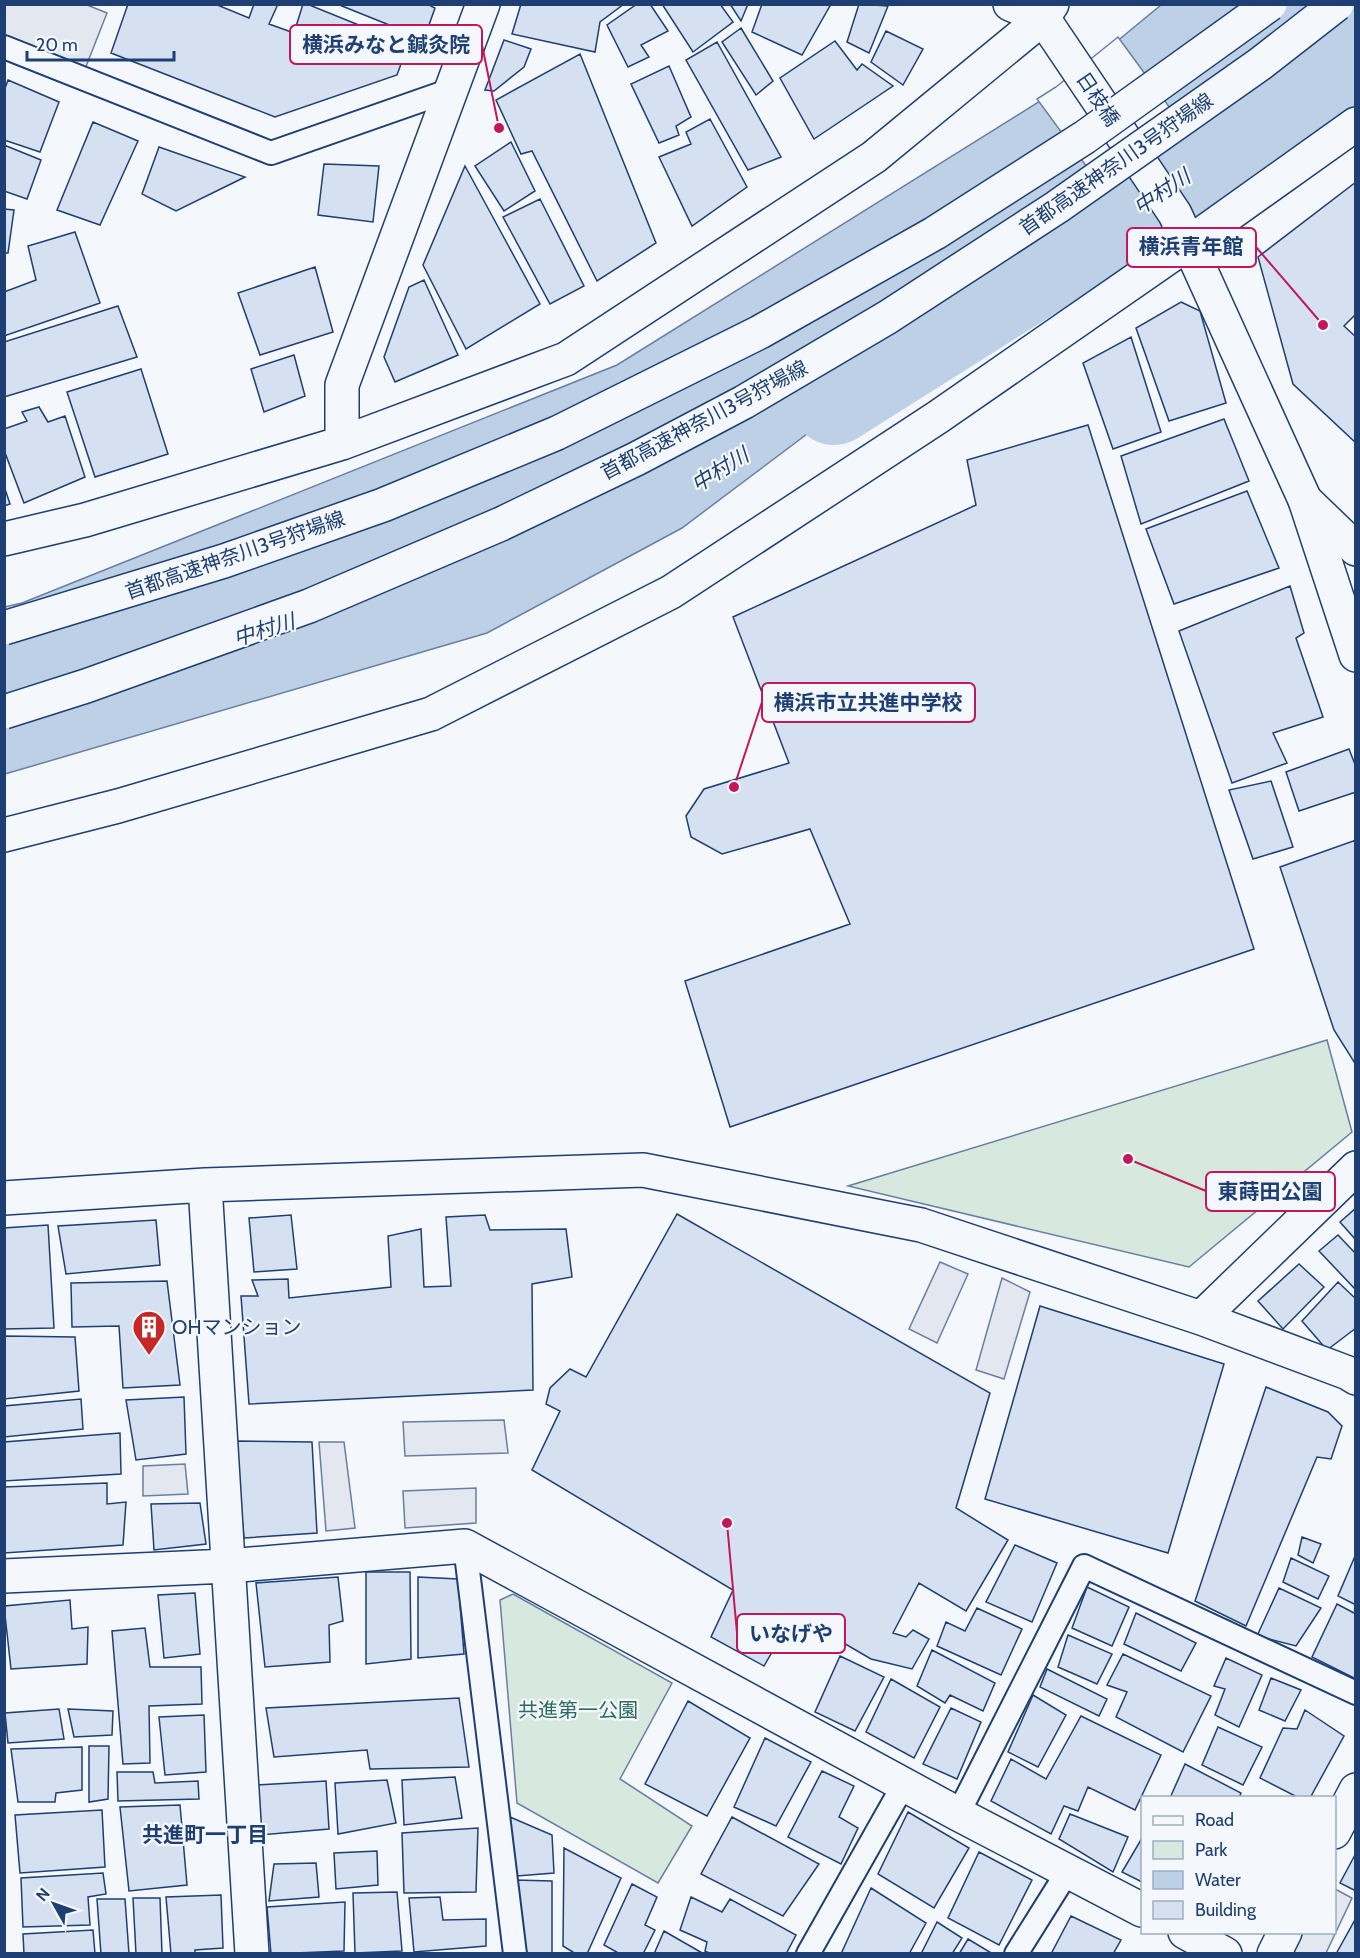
<svg xmlns="http://www.w3.org/2000/svg" width="1360" height="1958" font-family="Cabin,'Noto Sans JP',sans-serif">
<rect width="100%" height="100%" fill="#f4f7fb"/>
<path fill="#d7e8df" stroke="#687fa3" stroke-width="1.5" d="M1327 1040 1352 1132 1189 1267 848 1186Z
M513 1594 672 1683 620 1779 692 1826 658 1883 517 1803 500 1600Z"/>
<path fill="#e3e8f0" stroke="#687fa3" stroke-width="1.5" d="M4 5H87L107 13 85 69 5 37Z
M940 1262 968 1274 937 1343 909 1329Z
M1002 1278 1030 1292 1004 1379 976 1370Z
M504 1420 508 1453 405 1456 403 1422Z
M319 1442H344L355 1528 326 1531Z
M185 1464 188 1494 143 1496V1466Z
M476 1488V1523L405 1528 403 1491Z
M1335 1889 1352 1898 1326 1953 1291 1954 1303 1933 1334 1932Z"/>
<path fill="#bed0e5" stroke="#687fa3" stroke-width="1.5" d="M1161 5H1355V29L1288 81 1017 276 682 528 487 633 5 774 4 607 22 603 617 365 1058 90Z"/>
<path fill="#f4f7fb" stroke="#687fa3" stroke-width="1.5" d="M1118 37 1200 149 1117 208 1037 99 1056 87Z"/>
<g fill="none" stroke-linecap="round" stroke-linejoin="round">
<path stroke="#bed0e5" stroke-width="88" d="M834 401 1137 210 1356 58"/>
</g>
<path fill="#d5e0f0" stroke="#1d3f73" stroke-width="1.5" d="M128 4H215L249 18 254 4H278L269 24 294 33 303 4H307L408 45 397 75 275 117 111 53Z
M337 4H427L435 8 424 39Z
M521 4H624L600 22 595 52 512 34Z
M637 4H650L668 31 641 45 649 57 628 67 607 25Z
M662 4H720L733 22 693 52Z
M730 4H748L741 21Z
M762 4H831L802 55 752 32Z
M859 4 888 6 869 53 847 42Z
M741 28 773 81 756 95 722 42Z
M886 31 923 49 903 85 871 62Z
M504 40 531 49 524 67 494 91 485 90Z
M835 41 857 70 862 64 893 86 814 139 780 78Z
M717 42 781 157 748 170 686 60Z
M580 54 656 243 597 281 532 151 521 154 496 100Z
M669 66 691 117 676 126 679 135 659 143 631 84Z
M8 80 59 102 40 152 4 140V91Z
M710 119 747 187 692 226 659 157 691 144 686 132Z
M93 122 138 141 100 225 57 210Z
M511 142 535 191 504 211 475 166Z
M4 145 41 160 27 199 4 191Z
M159 147 245 177 176 211 142 194Z
M324 164 379 166 373 222 318 215Z
M465 166 540 304 466 349 423 265Z
M1356 182V314L1344 326 1356 337V443L1293 384 1258 257Z
M540 199 584 286 550 304 503 217Z
M4 209 14 210 8 253H4Z
M75 232 100 303 4 336V292L36 280 28 246Z
M315 267 333 332 260 355 238 293Z
M424 280 458 355 395 382 384 357 409 287Z
M1181 302 1200 311 1226 403 1169 421 1136 328Z
M118 306 137 357 4 397V342Z
M1131 337 1161 432 1113 449 1083 363Z
M294 355 305 396 264 412 251 369Z
M141 369 168 454 95 477 67 392Z
M39 407 48 422 65 416 85 477 24 503 4 450V429L27 421 22 412Z
M1224 419 1249 481 1141 524 1121 456Z
M1088 425 1254 949 730 1127 685 981 850 924 810 829 722 854 691 837 686 816 704 789 789 763 733 617 976 505 967 460Z
M4 486 10 504 4 506Z
M1247 491 1279 568 1174 604 1146 529Z
M1290 586 1304 633 1296 638 1323 717 1273 733 1287 763 1232 783 1179 631Z
M1349 749 1356 767V792L1299 811 1286 772Z
M1271 781 1293 847 1253 859 1229 790Z
M1356 840V1065L1334 1030 1280 867Z
M1356 1208V1240L1340 1222Z
M677 1214 990 1393 956 1508 1008 1540 966 1611 919 1583 893 1633 906 1637 913 1630 929 1639 912 1669 871 1659 794 1614 764 1666 711 1637 733 1590 532 1470 560 1411 546 1404 550 1388 570 1369 586 1377Z
M291 1215 297 1269 254 1272 249 1218Z
M485 1215 490 1230 566 1229 572 1277 532 1284 533 1390 249 1404 241 1296H258L252 1280 288 1279 289 1298 391 1287 388 1236 421 1229 424 1287 451 1286 446 1217Z
M156 1220 160 1265 66 1274 58 1226Z
M48 1225 54 1328 4 1329V1228Z
M1338 1235 1356 1254V1290L1319 1251Z
M1299 1264 1324 1287 1283 1329 1258 1301Z
M167 1281 180 1385 123 1388 119 1326 72 1327 71 1283Z
M1338 1282 1356 1299V1328L1327 1350 1302 1321Z
M1040 1306 1224 1364 1168 1553 985 1499Z
M4 1336 75 1337 79 1391 4 1399Z
M1266 1387 1328 1412 1342 1426 1331 1459 1317 1457 1246 1626 1195 1601Z
M184 1397 186 1454 136 1460 126 1400Z
M81 1399 83 1429 4 1437V1406Z
M120 1433 121 1474 4 1481V1442Z
M234 1441 312 1442 317 1533 244 1538Z
M107 1483V1504L126 1502 123 1545 4 1553V1487Z
M200 1503 206 1544 154 1550 151 1504Z
M1302 1537 1321 1544 1313 1563 1298 1555Z
M1015 1545 1057 1563 1032 1622 986 1602Z
M1355 1556 1356 1557V1605L1338 1596Z
M1291 1558 1329 1576 1318 1599 1283 1582Z
M366 1572H410L411 1659 366 1664Z
M338 1577 343 1621 329 1625 330 1662 265 1667 256 1583Z
M418 1577 458 1579 464 1654 418 1658Z
M1087 1587 1129 1607 1112 1646 1072 1628Z
M1279 1588 1321 1608 1296 1646 1257 1636Z
M195 1593 200 1654 164 1658 158 1595Z
M70 1600 72 1629 88 1627 87 1664 11 1669 4 1606Z
M1337 1604 1356 1614V1679L1312 1657Z
M977 1608 1022 1629 1001 1675 937 1646 946 1622 965 1631Z
M1136 1613 1196 1643 1181 1671 1124 1644Z
M145 1628 150 1667H201L202 1704 149 1706 150 1763 123 1764 112 1631Z
M1068 1635 1112 1654 1097 1684 1058 1667Z
M932 1650 995 1683 983 1711 950 1695 945 1703 917 1686Z
M1123 1654 1211 1696 1183 1752 1116 1717 1127 1692 1107 1685Z
M840 1656 884 1677 855 1731 815 1712Z
M1226 1658 1262 1675 1239 1727 1215 1715 1225 1689 1214 1686Z
M1047 1669 1107 1699 1099 1716 1040 1687Z
M1271 1678 1301 1690 1285 1721 1259 1710Z
M891 1679 940 1707 914 1758 866 1732Z
M1033 1695 1066 1715 1038 1767 1008 1752Z
M459 1698 469 1767 370 1769 367 1750 274 1757 266 1708Z
M688 1701 750 1738 707 1816 645 1784Z
M951 1708 981 1722 957 1779 923 1764Z
M59 1709 64 1739 8 1743 5 1713Z
M68 1709 113 1711 112 1735 74 1737Z
M1305 1710 1344 1736 1310 1798H1299L1260 1778 1283 1728 1297 1729Z
M204 1715 206 1772 165 1775 159 1717Z
M1081 1716 1161 1755 1135 1810 1088 1787 1078 1811 1064 1806 1051 1834 991 1801 1011 1759 1046 1779Z
M1218 1727 1262 1747 1243 1785 1202 1765Z
M765 1738 811 1762 776 1826 734 1807Z
M89 1746H109L108 1799 89 1802Z
M82 1747V1790L56 1793 55 1802H18L11 1749Z
M1185 1764 1241 1793 1239 1798H1170Z
M822 1771 854 1786 839 1817 858 1828 841 1864 788 1837Z
M117 1772H153L155 1783 198 1781 199 1799 118 1801Z
M455 1777 462 1818 404 1825 402 1780Z
M387 1780 396 1823 338 1834 335 1783Z
M326 1781 329 1829 260 1835 257 1785Z
M180 1805 187 1885 129 1891 120 1807Z
M102 1810 105 1867 20 1873 15 1815Z
M908 1812 969 1848 934 1908 878 1874Z
M1070 1814 1128 1837 1113 1872 1059 1839Z
M510 1817 552 1835 554 1873 517 1876Z
M732 1817 819 1864 783 1916 701 1874Z
M478 1828 476 1892 404 1893 402 1833Z
M1142 1838V1882L1122 1872Z
M564 1848 621 1878 587 1954H576L563 1946Z
M377 1851 378 1885 336 1889 334 1853Z
M979 1852 1032 1880 999 1945 948 1918Z
M1356 1853V1891L1340 1883Z
M316 1863 319 1897 269 1901 274 1864Z
M103 1873 106 1894 88 1897 90 1925 23 1927 21 1878Z
M514 1880 552 1881V1954H527Z
M632 1884 657 1897 645 1925 655 1930 643 1954H620L604 1945Z
M871 1888 926 1923 909 1954H841Z
M397 1892 402 1951 355 1953 353 1893Z
M221 1895 223 1948 195 1950V1954H171L166 1897Z
M440 1897 443 1920 486 1919V1946L414 1952 409 1898Z
M691 1897 722 1912 730 1899 796 1935 786 1954H711L705 1951 707 1942 680 1930Z
M133 1898H160L162 1954H136Z
M97 1899H125L129 1954H101Z
M345 1902 344 1951 271 1954 267 1907Z
M1071 1916 1121 1940 1113 1954H1051Z
M1356 1918V1954H1336Z
M937 1922 962 1938 952 1954H921Z
M93 1930 95 1954H24L23 1934Z
M664 1931 704 1954H654Z
M968 1939 993 1954H959Z"/>
<g fill="none" stroke-linecap="round" stroke-linejoin="round">
<defs>
<path id="lane" d="M4 47 271 153 451 90
M465 1546 515 1954
M958 1814 1084 1566 1356 1693
M808 1954 904 1784
M1016 1954 1068 1871"/>
<path id="street" d="M1010 4 1043 18
M342 443V385L483 4
M1305 500 1356 549
M4 539 85 520 342 443 566 359 874 157 1043 18 1052 4
M4 835 118 806 431 714 671 592 938 417 1189 243 1356 124
M205 1185 252 1954
M4 1198 205 1185 643 1170 921 1225 1201 1318 1348 1373 1356 1378
M1201 1318 1356 1168
M4 1576 228 1566 465 1546 958 1814 1142 1910
M1334 1832 1356 1790
M1185 1932 1225 1954
M1274 1954 1285 1932"/>
<path id="secondary" d="M1043 18 1175 214 1305 500 1356 655"/>
</defs>
<use href="#lane" stroke="#1d3f73" stroke-width="26"/>
<use href="#street" stroke="#1d3f73" stroke-width="36"/>
<use href="#secondary" stroke="#1d3f73" stroke-width="36"/>
<use href="#lane" stroke="#f4f7fb" stroke-width="22"/>
<use href="#street" stroke="#f4f7fb" stroke-width="33"/>
<use href="#secondary" stroke="#f4f7fb" stroke-width="33"/>
<defs>
<path id="highway-bridge" d="M4 628 224 561 383 505 557 433 760 332 935 233 1085 137 1270 4
M4 712 86 686 309 606 501 524 636 459 744 402 888 317 1057 207 1260 64 1337 4"/>
</defs>
<use href="#highway-bridge" stroke="#1d3f73" stroke-width="36" stroke-linecap="butt"/>
<use href="#highway-bridge" stroke="#f4f7fb" stroke-width="33"/>
</g>
<defs>
<symbol id="building-pin" viewBox="-11 -11 22 30"><path d="M0 17L-7.5 6A9.5 9.5 0 1 1 7.5 6Z" fill="#c62828" stroke="#f4f7fb"/><path d="M-4-6H4V6H1V3H-1V6H-4ZM-2.5-4.3h1.7v1.8h-1.7ZM.8-4.3h1.7v1.8H.8ZM-2.5-1h1.7V.8h-1.7ZM.8-1h1.7V.8H.8Z" fill="#fff"/></symbol>
</defs>
<g fill-rule="evenodd">
<use href="#building-pin" x="130" y="1308" width="38" height="52"/>
</g>
<g text-anchor="middle" stroke-width="4.5" stroke-linejoin="round" paint-order="stroke">
<g font-size="20" fill="#1d3f73" stroke="#f4f7fb">
<text transform="translate(1098 99) rotate(56)" y="7">日枝橋</text>
<text transform="translate(1116 164) rotate(-35)" y="7">首都高速神奈川3号狩場線</text>
<text transform="translate(704 420) rotate(-28)" y="7">首都高速神奈川3号狩場線</text>
<text transform="translate(235 555) rotate(-19)" y="7">首都高速神奈川3号狩場線</text>
</g>
<g font-size="20" fill="#1d3f73" stroke="#f4f7fb" text-anchor="start">
<text x="172" y="1334">OHマンション</text>
</g>
<g font-size="20" fill="#2c6c60" stroke="#f4f7fb">
<text x="578" y="1717">共進第一公園</text>
</g>
<g font-size="21" font-style="italic" fill="#1d3f73" stroke="#f4f7fb">
<text transform="translate(1162 192) rotate(-34)" y="7">中村川</text>
<text transform="translate(720 470) rotate(-32)" y="7">中村川</text>
<text transform="translate(264 630) rotate(-17)" y="7">中村川</text>
</g>
<g font-size="21" font-weight="bold" fill="#1d3f73" stroke="#f4f7fb">
<text x="205" y="1842">共進町一丁目</text>
</g>
</g>
<path fill="none" stroke="#c2185b" stroke-width="2" d="M499 128L482 45M1323 325L1256 247M734 787L762 702M1128 1159L1206 1191M727 1523L737 1633"/>
<g fill="#c2185b" stroke="#f4f7fb" stroke-width="2">
<circle cx="499" cy="128" r="6"/>
<circle cx="1323" cy="325" r="6"/>
<circle cx="734" cy="787" r="6"/>
<circle cx="1128" cy="1159" r="6"/>
<circle cx="727" cy="1523" r="6"/>
</g>
<g fill="#f4f7fb" stroke="#c2185b" stroke-width="2">
<rect x="290" y="25" width="192" height="39" rx="6"/>
<rect x="1127" y="228" width="129" height="39" rx="6"/>
<rect x="762" y="683" width="213" height="39" rx="6"/>
<rect x="1206" y="1172" width="129" height="39" rx="6"/>
<rect x="737" y="1614" width="108" height="39" rx="6"/>
</g>
<g font-size="21" text-anchor="middle" font-weight="bold" fill="#1d3f73">
<text x="386" y="52">横浜みなと鍼灸院</text>
<text x="1191" y="254">横浜青年館</text>
<text x="868" y="710">横浜市立共進中学校</text>
<text x="1270" y="1199">東蒔田公園</text>
<text x="791" y="1641">いなげや</text>
</g>
<rect width="1360" height="1958" fill="none" stroke="#1d3f73" stroke-width="12"/>
<rect x="1141" y="1796" width="195" height="138" fill="#f4f7fb" stroke="#9eadc5" stroke-width="1.5"/>
<rect x="1153" y="1816" width="30" height="9" fill="#f4f7fb" stroke="#9eadc5" stroke-width="1.5"/>
<text x="1195" y="1826" font-size="18" fill="#1d3f73">Road</text>
<rect x="1153" y="1841" width="30" height="18" fill="#d7e8df" stroke="#9eadc5" stroke-width="1.5"/>
<text x="1195" y="1856" font-size="18" fill="#1d3f73">Park</text>
<rect x="1153" y="1871" width="30" height="18" fill="#bed0e5" stroke="#9eadc5" stroke-width="1.5"/>
<text x="1195" y="1886" font-size="18" fill="#1d3f73">Water</text>
<rect x="1153" y="1901" width="30" height="18" fill="#d5e0f0" stroke="#9eadc5" stroke-width="1.5"/>
<text x="1195" y="1916" font-size="18" fill="#1d3f73">Building</text>
<g transform="translate(54 1904) rotate(310)" stroke="#f4f7fb" stroke-width="4.5" paint-order="stroke">
<path d="M0-4.5L10 22L0 15L-10 22Z" fill="#1d3f73"/>
<text y="-9" font-size="16" font-weight="bold" text-anchor="middle" fill="#1d3f73">N</text>
</g>
<path d="M27 51v9h147v-9" fill="none" stroke="#1d3f73" stroke-width="3"/>
<text x="36" y="51" font-size="18" fill="#1d3f73" stroke="#f4f7fb" stroke-width="4.5" paint-order="stroke">20 m</text>
</svg>
